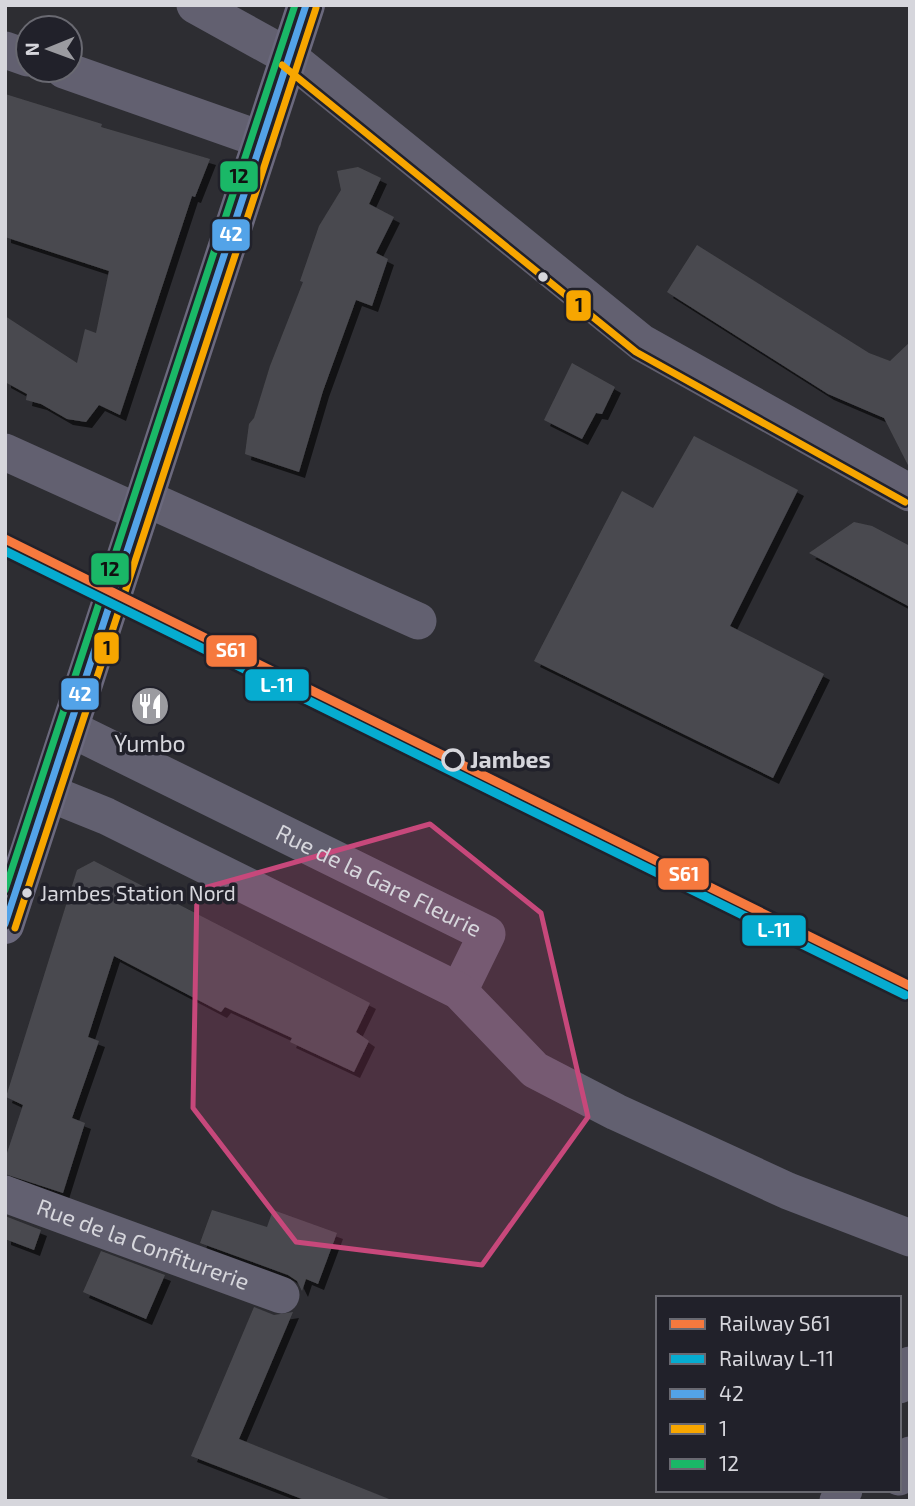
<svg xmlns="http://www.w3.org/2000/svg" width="915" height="1506" font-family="'Exo 2',sans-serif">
<defs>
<filter id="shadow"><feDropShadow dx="6" dy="6" stdDeviation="0" flood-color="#0009"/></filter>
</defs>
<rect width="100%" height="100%" fill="#2d2d32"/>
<path fill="#4a4a4f" filter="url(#shadow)" d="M5 94 102 124 101 127 210 159 195 197 192 196 120 415 99 405 86 422 67 419 41 404 26 400 27 394 5 382V316L77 363 85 329 96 333 109 271 5 237Z
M358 167 381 178 369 204 394 217 376 253 388 259 372 306 356 300 323 391 299 472 245 454 249 424 254 418 270 366 303 282 300 281 319 226 341 190 337 171Z
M697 245 869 353 890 361 910 342V469L884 418 828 394 667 292Z
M572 363 615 387 602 414 596 413 582 439 544 420Z
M694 436 798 490 730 626 824 674 773 778 534 661 622 491 653 508Z
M854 522 872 526 910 546V607L809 553Z
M94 861 370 1003 356 1032 369 1041 354 1072 290 1042 292 1038 225 1007 221 1012 114 956 88 1037 99 1041 72 1118 85 1123 63 1193 5 1174V1159L23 1105 6 1097 77 870Z
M212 1210 267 1227 273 1210 337 1233 318 1284 306 1279 302 1291 297 1281 288 1275 200 1243Z
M5 1216 41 1230 34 1250 5 1239Z
M101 1251 165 1275 146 1319 83 1292Z
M254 1307 274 1315 293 1312 239 1439 394 1501H307L191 1456Z"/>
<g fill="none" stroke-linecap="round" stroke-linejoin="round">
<g stroke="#626070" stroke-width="37">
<path d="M195 5 289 57 642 343 910 493"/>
<path d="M5 50 28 58"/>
<path d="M64 70 263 140"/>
<path d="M5 452 140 513"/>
<path d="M145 498 418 621"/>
<path id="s1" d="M71 729 487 934 459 991"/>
<path d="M49 793 106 816 459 991 535 1070 616 1112 788 1191 910 1238"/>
<path id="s2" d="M5 1194 281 1295"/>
<path d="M899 1385 910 1365"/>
<path d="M899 1477 910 1455"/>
<path d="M838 1501 844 1490"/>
</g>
<path stroke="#6b697d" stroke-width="38" d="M5 925 306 5"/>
<defs>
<path id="bus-1" d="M5 924 306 5"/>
<path id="bus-2" d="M282 65 636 352 905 502
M15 928 316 8"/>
<path id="bus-3" d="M5 890 295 5"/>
</defs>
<use href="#bus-1" stroke="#21212a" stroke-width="12"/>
<use href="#bus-2" stroke="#21212a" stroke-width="12"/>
<use href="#bus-3" stroke="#21212a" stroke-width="12"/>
<use href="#bus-1" stroke="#53a3e8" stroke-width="7"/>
<use href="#bus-2" stroke="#f7a600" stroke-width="7"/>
<use href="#bus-3" stroke="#1ab867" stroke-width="7"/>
<defs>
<path id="rail-1" d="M5 539 910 986"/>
<path id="rail-2" d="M5 551 905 995"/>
</defs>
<use href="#rail-1" stroke="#21212a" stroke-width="14"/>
<use href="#rail-2" stroke="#21212a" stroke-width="14"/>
<use href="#rail-1" stroke="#f6793e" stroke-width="9"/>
<use href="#rail-2" stroke="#06acd0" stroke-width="9"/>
</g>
<path fill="#c7487b" fill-opacity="0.2" stroke="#c7487b" stroke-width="5" stroke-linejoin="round" d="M430 824 541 913 588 1117 482 1265 296 1242 193 1108 197 890Z"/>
<defs>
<symbol id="restaurant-disc" viewBox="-11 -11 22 22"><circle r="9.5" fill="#9b9ba0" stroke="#21212a"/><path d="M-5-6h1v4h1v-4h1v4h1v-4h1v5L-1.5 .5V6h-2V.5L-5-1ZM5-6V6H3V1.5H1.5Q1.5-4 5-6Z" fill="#fff"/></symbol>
</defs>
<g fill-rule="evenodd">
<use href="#restaurant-disc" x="128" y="684" width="44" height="44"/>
</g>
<g fill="#d6d6dc" stroke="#21212a" stroke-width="2.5">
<circle cx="543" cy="277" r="6"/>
<circle cx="27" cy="893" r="6"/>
</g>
<circle fill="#21212a" stroke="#d6d6dc" stroke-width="3.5" cx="453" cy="760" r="10"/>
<g text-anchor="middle" stroke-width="7" stroke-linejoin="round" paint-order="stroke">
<g font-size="21" fill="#d6d6dc" stroke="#21212a" text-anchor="start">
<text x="40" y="901">Jambes Station Nord</text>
</g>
<g font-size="23" fill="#d6d6dc" stroke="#21212a">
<text x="150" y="752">Yumbo</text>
</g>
<g font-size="23" font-weight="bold" fill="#d6d6dc" stroke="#21212a" text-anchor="start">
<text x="470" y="768">Jambes</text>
</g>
<g font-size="23" fill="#d6d6dc" stroke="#21212a">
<text dy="8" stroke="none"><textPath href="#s1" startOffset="343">Rue de la Gare Fleurie</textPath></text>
<text dy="8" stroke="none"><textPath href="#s2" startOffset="147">Rue de la Confiturerie</textPath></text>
</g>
</g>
<g stroke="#21212a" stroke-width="2.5">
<rect x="219" y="160" width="40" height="33" rx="7" fill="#1ab867"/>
<rect x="211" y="218" width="40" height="34" rx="7" fill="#53a3e8"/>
<rect x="565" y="289" width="27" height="33" rx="7" fill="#f7a600"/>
<rect x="90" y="552" width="40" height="34" rx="7" fill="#1ab867"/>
<rect x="93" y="631" width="27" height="34" rx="7" fill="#f7a600"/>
<rect x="205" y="634" width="53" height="34" rx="7" fill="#f6793e"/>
<rect x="244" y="668" width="66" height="34" rx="7" fill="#06acd0"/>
<rect x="60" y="677" width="40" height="34" rx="7" fill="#53a3e8"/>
<rect x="657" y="857" width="53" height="34" rx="7" fill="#f6793e"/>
<rect x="741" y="914" width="66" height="33" rx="7" fill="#06acd0"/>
</g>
<g font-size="19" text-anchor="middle" font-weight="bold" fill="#fff">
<text x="231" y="241">42</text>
<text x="231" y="657">S61</text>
<text x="277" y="692">L-11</text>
<text x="80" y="701">42</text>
<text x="684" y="881">S61</text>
<text x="774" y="937">L-11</text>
</g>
<g font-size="19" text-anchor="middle" font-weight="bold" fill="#111">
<text x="239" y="183">12</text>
<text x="579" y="312">1</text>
<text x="110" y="576">12</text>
<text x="107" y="655">1</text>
</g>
<rect width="915" height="1506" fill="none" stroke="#d6d6dc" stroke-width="14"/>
<rect x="656" y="1296" width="245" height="196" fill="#21212a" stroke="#696971" stroke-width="2"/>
<rect x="670" y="1319" width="35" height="10" fill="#f6793e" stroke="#696971" stroke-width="2"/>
<text x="719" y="1331" font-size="21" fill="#d6d6dc">Railway S61</text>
<rect x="670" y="1354" width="35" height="10" fill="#06acd0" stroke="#696971" stroke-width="2"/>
<text x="719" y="1366" font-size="21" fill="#d6d6dc">Railway L-11</text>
<rect x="670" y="1389" width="35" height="10" fill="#53a3e8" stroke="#696971" stroke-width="2"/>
<text x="719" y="1401" font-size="21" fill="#d6d6dc">42</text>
<rect x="670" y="1424" width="35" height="10" fill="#f7a600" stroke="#696971" stroke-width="2"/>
<text x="719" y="1436" font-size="21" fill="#d6d6dc">1</text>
<rect x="670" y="1459" width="35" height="10" fill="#1ab867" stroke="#696971" stroke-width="2"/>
<text x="719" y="1471" font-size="21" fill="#d6d6dc">12</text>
<g transform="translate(49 49) rotate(269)"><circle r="33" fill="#21212a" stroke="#696971" stroke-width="2"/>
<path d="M0-5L12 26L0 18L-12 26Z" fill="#9b9ba0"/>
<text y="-10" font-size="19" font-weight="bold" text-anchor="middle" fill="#d6d6dc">N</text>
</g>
</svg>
